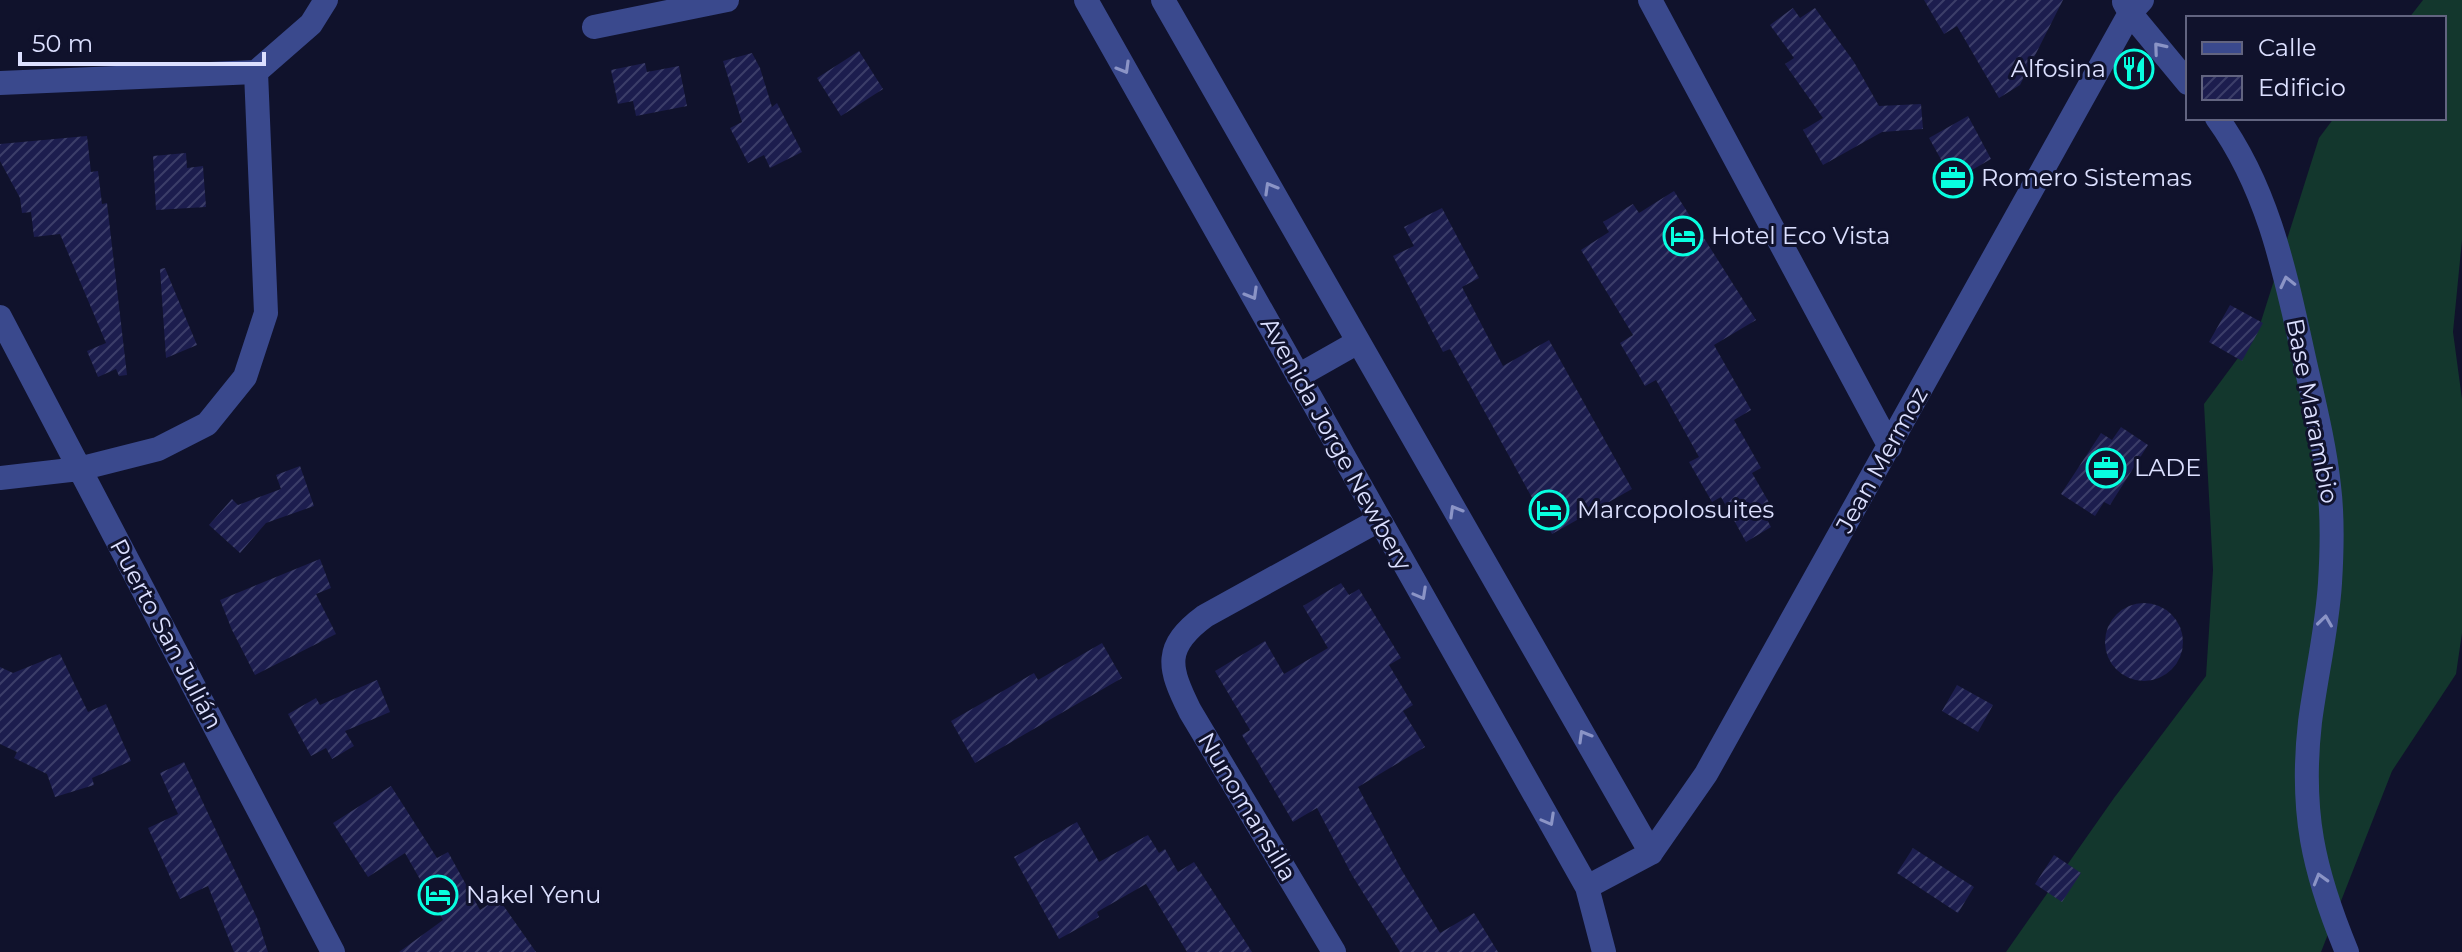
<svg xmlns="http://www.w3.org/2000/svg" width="2462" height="952" font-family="Montserrat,sans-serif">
<defs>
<pattern id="building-hatch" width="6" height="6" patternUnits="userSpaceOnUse" patternTransform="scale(2)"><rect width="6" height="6" fill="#1c1d4e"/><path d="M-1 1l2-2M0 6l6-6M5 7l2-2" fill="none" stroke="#3c3e69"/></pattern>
</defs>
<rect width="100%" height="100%" fill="#10122c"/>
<path fill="#13372d" d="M2423 0H2462V240L2453 332 2462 399V633L2456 674 2392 771 2321 952H2006L2114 798 2206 676 2213 570 2204 404 2258 331 2319 138 2334 118H2444V18H2409Z"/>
<path fill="url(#building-hatch)" d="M1924 0H2063L2020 85 1999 98 1957 26 1944 34Z
M1793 8 1800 18 1815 8 1854 62 1879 106 1921 104 1923 129 1882 132 1823 165 1803 130 1823 118 1785 64 1794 58 1770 25Z
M859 51 883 89 841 116 817 78Z
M752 53 760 68 772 107 777 103 802 152 770 168 764 155 748 163 730 128 742 122 723 61Z
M645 63 647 72 679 66 687 106 636 116 633 101 618 104 611 70Z
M1968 116 1991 159 1953 181 1929 138Z
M87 136 91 172 98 171 102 204 107 203 127 375 119 376 116 369 98 377 87 351 106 343 60 234 34 237 31 212 22 213 20 198 0 161V144Z
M186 153 187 168 203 166 206 207 156 210 153 156Z
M1674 191 1756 320 1714 345 1751 410 1734 420 1761 468 1752 473 1774 511 1765 516 1771 527 1746 542 1721 497 1712 502 1689 462 1699 457 1656 380 1645 386 1620 343 1633 335 1581 250 1609 232 1603 222 1633 204 1639 213Z
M1442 208 1479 278 1462 287 1503 366 1549 340 1632 489 1552 534 1450 349 1443 352 1393 256 1414 246 1404 227Z
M165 268 197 345 166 358 160 269Z
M2230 305 2263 323 2242 361 2209 342Z
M2121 427 2148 445 2110 505 2104 502 2095 516 2061 494 2101 433 2112 440Z
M300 466 314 506 266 523 240 553 209 525 232 499 238 505 281 489 276 475Z
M320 559 331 588 316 594 336 634 255 675 232 630 220 600Z
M1341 583 1349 595 1359 589 1401 658 1389 665 1413 705 1403 711 1425 747 1358 787 1401 869 1440 933 1474 913 1498 952H1400L1352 875 1317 808 1293 822 1242 735 1250 730 1215 671 1265 641 1284 674 1328 648 1303 606Z
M2105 642a39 39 0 1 1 78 0a39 39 0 1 1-78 0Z
M1102 643 1122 678 975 763 951 721 1034 673 1038 680Z
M60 654 88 712 106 704 131 761 92 778 94 785 55 797 47 774 14 758 17 752 0 744V667L13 673Z
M377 680 390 712 345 731 354 746 332 759 326 748 311 756 288 714 316 698 320 705Z
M1957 685 1993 705 1978 732 1942 711Z
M184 762 257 918 268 952H234L208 886 180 899 148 828 178 814 160 773Z
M391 786 437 858 448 852 480 910 498 898 536 952H399L443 920 405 853 368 877 333 823Z
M1077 822 1099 862 1148 835 1159 853 1165 849 1178 872 1194 862 1252 952H1187L1146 884 1097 912 1099 917 1059 939 1014 857Z
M1913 848 1974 887 1958 913 1897 873Z
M2054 855 2081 873 2062 902 2035 884Z"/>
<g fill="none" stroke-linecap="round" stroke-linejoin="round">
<path stroke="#3a498d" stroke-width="24" d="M1086 0 1587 887 1604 952
M1163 0 1651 853
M1650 0 1890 447
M2124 2 2130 13 2188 83
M594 27 727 0
M0 83 256 72
M2217 118C2267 187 2284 268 2302 349 2312 395 2324 440 2329 486 2333 518 2332 551 2330 583 2327 630 2316 676 2310 722 2300 811 2313 870 2347 952
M0 317 333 952
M1298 376 1358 342
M0 478 79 469 158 449 207 424 245 377 266 313 256 72 311 24 326 0
M1587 887 1651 853 1706 774 2130 13 2142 0
M1334 952 1190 711C1168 667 1163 647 1205 616L1379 520"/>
</g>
<defs><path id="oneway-chevron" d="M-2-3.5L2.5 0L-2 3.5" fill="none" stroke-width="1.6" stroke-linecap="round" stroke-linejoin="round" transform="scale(2)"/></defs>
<g stroke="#8b94c6">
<use href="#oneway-chevron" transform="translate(2159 48) rotate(-130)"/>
<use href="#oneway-chevron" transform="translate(1124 68) rotate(60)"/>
<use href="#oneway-chevron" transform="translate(1270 188) rotate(-120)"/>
<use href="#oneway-chevron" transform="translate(2287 282) rotate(-103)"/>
<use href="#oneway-chevron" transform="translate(1252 294) rotate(60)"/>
<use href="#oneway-chevron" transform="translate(1455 511) rotate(-120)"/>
<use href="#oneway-chevron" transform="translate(1421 594) rotate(61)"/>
<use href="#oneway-chevron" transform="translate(2325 621) rotate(-82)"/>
<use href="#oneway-chevron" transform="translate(1584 736) rotate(-120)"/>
<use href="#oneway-chevron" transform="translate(1549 820) rotate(61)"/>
<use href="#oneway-chevron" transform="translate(2320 879) rotate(-106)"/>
</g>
<defs>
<symbol id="restaurant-ring" viewBox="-11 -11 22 22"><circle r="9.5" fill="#10122c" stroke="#08ffe0" stroke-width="1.5"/><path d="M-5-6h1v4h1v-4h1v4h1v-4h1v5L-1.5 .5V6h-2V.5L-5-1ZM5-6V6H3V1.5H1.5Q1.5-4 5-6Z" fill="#08ffe0"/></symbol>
<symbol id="office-ring" viewBox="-11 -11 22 22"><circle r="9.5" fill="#10122c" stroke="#08ffe0" stroke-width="1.5"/><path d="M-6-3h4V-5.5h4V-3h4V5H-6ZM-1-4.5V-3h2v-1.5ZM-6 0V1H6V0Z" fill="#08ffe0"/></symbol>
<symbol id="hotel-ring" viewBox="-11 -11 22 22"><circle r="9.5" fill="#10122c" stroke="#08ffe0" stroke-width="1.5"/><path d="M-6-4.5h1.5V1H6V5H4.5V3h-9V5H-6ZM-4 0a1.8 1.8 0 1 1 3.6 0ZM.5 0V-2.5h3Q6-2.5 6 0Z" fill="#08ffe0"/></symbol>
</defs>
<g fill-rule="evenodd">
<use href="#restaurant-ring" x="2112" y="47" width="44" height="44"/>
<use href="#office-ring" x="1931" y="156" width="44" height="44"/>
<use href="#hotel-ring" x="1661" y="214" width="44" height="44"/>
<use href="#office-ring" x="2084" y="446" width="44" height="44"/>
<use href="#hotel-ring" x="1527" y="488" width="44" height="44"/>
<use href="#hotel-ring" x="416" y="873" width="44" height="44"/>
</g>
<g text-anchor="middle" stroke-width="6" stroke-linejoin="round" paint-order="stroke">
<g font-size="24" fill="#dce0ff" stroke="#10122c" text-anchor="start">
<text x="2106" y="77" text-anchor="end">Alfosina</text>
<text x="1981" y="186">Romero Sistemas</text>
<text x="1711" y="244">Hotel Eco Vista</text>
<text x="2134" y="476">LADE</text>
<text x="1577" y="518">Marcopolosuites</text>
<text x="466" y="903">Nakel Yenu</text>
</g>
<g font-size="24" fill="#dce0ff" stroke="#10122c">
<text transform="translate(2312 411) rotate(79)" y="8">Base Marambio</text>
<text transform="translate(1336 444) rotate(61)" y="8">Avenida Jorge Newbery</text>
<text transform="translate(1882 460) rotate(-61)" y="8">Jean Mermoz</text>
<text transform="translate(166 634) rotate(62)" y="8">Puerto San Julián</text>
<text transform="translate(1247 807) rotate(59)" y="8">Nunomansilla</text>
</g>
</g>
<rect x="2186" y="16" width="260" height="104" fill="#10122c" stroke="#626480" stroke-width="2"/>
<rect x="2202" y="42" width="40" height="12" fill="#3a498d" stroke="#626480" stroke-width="2"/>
<text x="2258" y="56" font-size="24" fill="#dce0ff">Calle</text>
<rect x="2202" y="76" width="40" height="24" fill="url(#building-hatch)" stroke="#626480" stroke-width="2"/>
<text x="2258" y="96" font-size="24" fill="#dce0ff">Edificio</text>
<path d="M20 52v12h244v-12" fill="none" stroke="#dce0ff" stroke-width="4"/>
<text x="32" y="52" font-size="24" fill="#dce0ff" stroke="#10122c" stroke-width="6" paint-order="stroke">50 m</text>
</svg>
